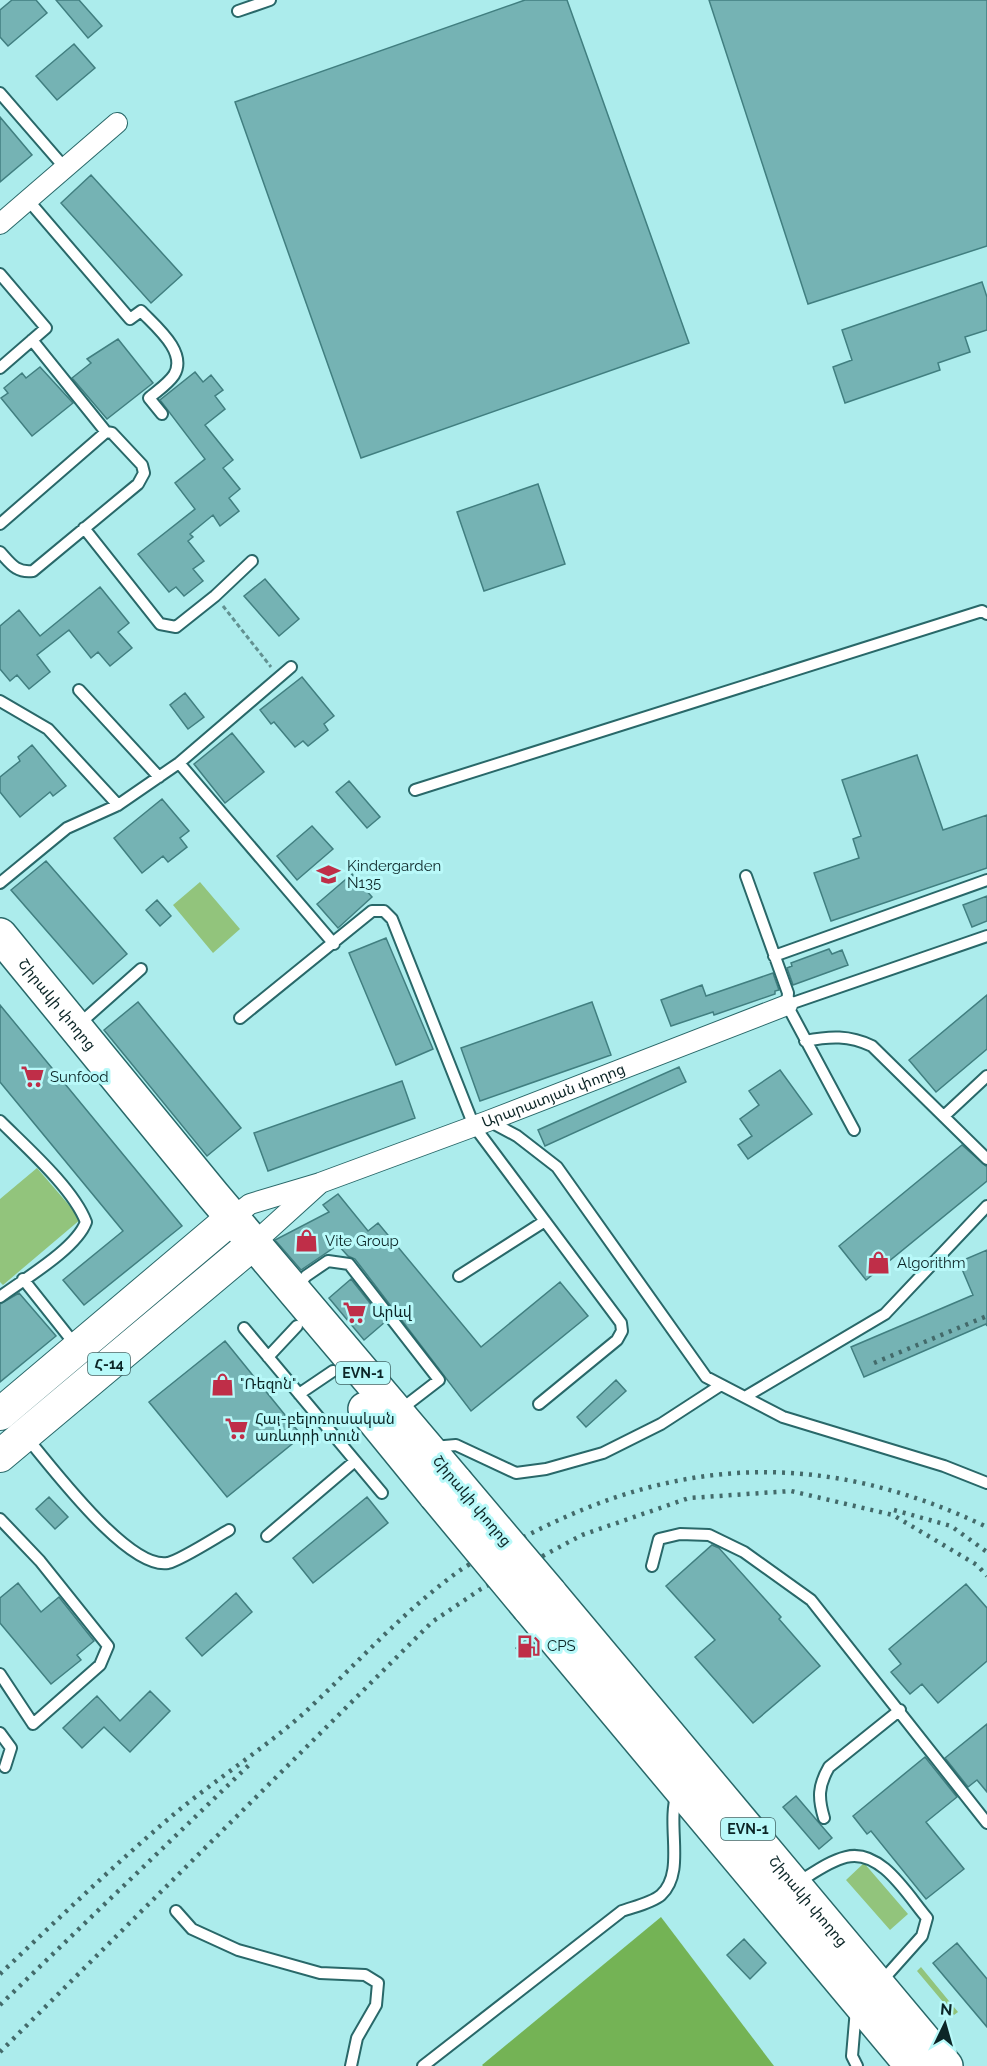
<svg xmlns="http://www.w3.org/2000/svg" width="987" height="2066" font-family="Raleway,'Noto Sans Armenian',sans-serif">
<rect width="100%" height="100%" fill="#acecec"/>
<path fill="#92c47c" d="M200 882 240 929 213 953 173 905Z
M37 1168 81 1219 3 1285 0 1282V1199Z
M864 1863 908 1914 890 1930 846 1880Z
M921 1967 958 2012 954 2015 917 1971Z"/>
<path fill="#74b355" d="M661 1917 774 2066H483L482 2065Z"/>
<path fill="#75b3b4" stroke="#417f80" stroke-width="1.5" d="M12 0H36L47 13 8 46 0 37V10Z
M56 0H79L102 26 88 38Z
M525 0H567L689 343 361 458 235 102Z
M709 0H987V246L808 304Z
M74 44 95 68 57 100 36 76Z
M0 117 32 155 0 182Z
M91 175 182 275 151 303 61 203Z
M982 282 987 297V330L965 337 970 352 938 363 940 370 845 403 833 367 852 360 842 330Z
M118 339 153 383 107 419 72 378 91 363 87 359Z
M40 367 73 403 32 436 1 398 8 393 4 388 22 373 26 378Z
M195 372 203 382 211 375 223 390 215 396 225 409 205 425 233 460 223 468 240 489 229 498 239 511 220 526 213 515 190 534 193 537 188 541 204 561 193 569 203 581 184 596 176 587 169 592 138 554 195 509 175 483 205 459 160 400Z
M538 484 565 564 484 591 457 512Z
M265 579 299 619 279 636 244 596Z
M100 587 129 623 118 632 132 648 110 666 98 652 91 658 69 630 37 655 50 672 29 689 17 675 10 681 0 669V626L19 610 40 636Z
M302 677 334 716 324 724 328 730 308 746 303 741 295 747 274 722 271 724 260 710Z
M185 693 204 717 188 729 170 705Z
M232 733 264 772 225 803 194 764Z
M32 745 66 786 53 796 50 792 20 817 0 792V777L20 761 18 757Z
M917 755 943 830 987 815V868L831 921 814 873 859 858 853 839 861 836 842 780Z
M349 781 380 817 367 828 336 792Z
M162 799 189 831 180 838 187 847 168 862 163 856 142 873 114 838Z
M312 826 333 849 297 880 277 856Z
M46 861 127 954 93 984 11 890Z
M352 874 372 897 338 928 317 904Z
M987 896V921L972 927 963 905Z
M157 900 171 916 160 926 146 910Z
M386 938 433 1049 396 1065 349 953Z
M829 949 832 954 842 950 848 965 793 985 787 968 792 966 791 963Z
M773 973 779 990 775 991V994L714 1015 713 1012 671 1026 661 1000 702 985 706 996Z
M987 995V1049L936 1092 909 1060Z
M138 1002 241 1128 207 1156 104 1030Z
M592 1002 611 1055 480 1101 461 1048Z
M0 1005 182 1226 84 1305 63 1280 123 1231 0 1082Z
M679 1067 686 1082 545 1146 538 1130Z
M780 1070 812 1114 748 1159 738 1145 752 1136 740 1119 759 1105 749 1091Z
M402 1081 415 1118 268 1171 254 1133Z
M962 1145 987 1167V1181L866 1280 839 1246Z
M338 1194 368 1231 378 1223 481 1347 560 1282 588 1316 471 1411 355 1259 348 1256 338 1245 301 1270 275 1240 329 1212 323 1205Z
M987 1250V1326L986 1324 864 1377 851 1347 973 1295 959 1262Z
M351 1279 385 1322 364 1340 329 1298Z
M19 1293 56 1336 0 1382V1304Z
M225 1341 302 1436 227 1497 149 1402Z
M616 1380 626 1391 586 1427 577 1417Z
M49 1497 68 1517 55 1529 36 1509Z
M367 1497 388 1523 313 1583 293 1558Z
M712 1545 719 1548 781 1617 779 1619 820 1666 753 1723 695 1657 715 1640 666 1586Z
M18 1583 41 1612 59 1597 94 1641 77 1655 81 1660 51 1684 0 1623V1598Z
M966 1584 987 1608V1661L938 1703 922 1684 910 1694 891 1672 901 1664 889 1649Z
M236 1593 252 1612 202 1656 186 1638Z
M529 1637 538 1648 525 1659 516 1648Z
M150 1691 170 1711 130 1752 104 1727 82 1748 63 1728 97 1696 120 1721Z
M987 1724V1792L977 1780 968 1787 945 1758Z
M925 1757 957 1797 926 1822 964 1869 926 1899 871 1831 867 1834 853 1816Z
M796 1796 832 1838 819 1849 783 1807Z
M744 1939 766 1963 750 1979 727 1955Z
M957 1943 987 1979V2027L933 1963Z"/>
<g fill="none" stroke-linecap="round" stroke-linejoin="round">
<defs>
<path id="service" d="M238 11 270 0
M0 93 65 168
M28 200 130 319 141 311C155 326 188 352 174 375 168 384 157 391 149 398L162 414
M0 274 46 328 0 368
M32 340 106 432
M0 524 106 432 112 433 142 465 144 473 138 484 33 571C16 573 11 564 0 552
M84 528 160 624 176 627 215 596 252 561
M79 690 159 777
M0 701 48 729 118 805
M179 763 334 944
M415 790 982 611 987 614
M746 876 788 993 787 1005 854 1130
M0 883 67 828 118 805 179 763 291 667
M774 956 987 880
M787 1005 987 936
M240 1018 372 911H384L392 919 474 1126 621 1323 622 1331 617 1340 539 1404
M78 1025 141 969
M805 1041C830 1036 849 1035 872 1046L987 1159
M944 1116 987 1076
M0 1121C26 1147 73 1188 86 1222 76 1249 24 1279 0 1297
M489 1121 517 1136 557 1167 706 1377 783 1417 944 1466 987 1483
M459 1276 545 1221
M23 1279 77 1347
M296 1289 306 1276 328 1261 349 1264 439 1380 400 1410
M244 1328 382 1493
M268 1357 297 1326
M299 1394 333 1371
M745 1397 885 1314 987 1206
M27 1438C52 1467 128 1570 168 1563 181 1560 215 1538 229 1530
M433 1447 456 1445 516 1473 546 1469 603 1453 661 1424 721 1385
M0 1519 40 1561 108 1646 100 1665 33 1724 0 1674
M267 1536 355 1461
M652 1566 659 1539 680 1534 709 1535 744 1552 811 1600 987 1823
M0 1733 11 1748 5 1767
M824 1818C818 1798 818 1786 829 1767L900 1710
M797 1883C812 1874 829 1861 846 1857 881 1848 908 1896 927 1918L922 1936 880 1983
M176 1911 192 1929 238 1950 320 1973 365 1975 378 1983 376 2005 357 2038 351 2066
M856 2009 852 2056 857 2066
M423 2066 622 1911C633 1907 652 1903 661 1895 686 1872 666 1826 677 1793"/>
<g id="minor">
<path d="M0 224 117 123"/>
<path id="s1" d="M232 1218 250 1204 320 1183 488 1121 787 1005"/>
<path d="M254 1243 318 1185"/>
</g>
<path id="primary" d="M0 1414 232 1218
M0 1456 254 1243"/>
<g id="trunk">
<path id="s2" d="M0 935 213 1195 456 1482"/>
<path d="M365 1409 436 1496"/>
<path id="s3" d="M550 1593 946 2066"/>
<path d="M529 1608 912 2066"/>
</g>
</defs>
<use href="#service" stroke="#296869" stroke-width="14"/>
<use href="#minor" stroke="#296869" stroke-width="22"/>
<use href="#primary" stroke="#296869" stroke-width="34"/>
<use href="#trunk" stroke="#296869" stroke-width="36"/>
<path stroke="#629191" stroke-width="3" stroke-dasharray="4.5 3" stroke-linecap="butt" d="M223 606 271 667"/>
<use href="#service" stroke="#fff" stroke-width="10"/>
<use href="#minor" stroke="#fff" stroke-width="20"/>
<use href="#primary" stroke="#fff" stroke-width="32"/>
<use href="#trunk" stroke="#fff" stroke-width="33"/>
<path stroke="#436a6a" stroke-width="4.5" stroke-dasharray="3 6" stroke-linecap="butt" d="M874 1363 987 1316
M894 1510 951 1526 987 1552
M0 1974C57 1920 114 1865 173 1815 215 1780 262 1750 303 1714 355 1666 401 1613 459 1571 479 1557 504 1547 526 1536 683 1454 827 1451 987 1527
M0 2005 249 1765
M0 2052 432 1622 481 1589 582 1535 689 1498 791 1491 893 1515 977 1565 987 1576"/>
<defs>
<path id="trunk-bridge" d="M456 1482 550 1593
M436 1496 529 1608"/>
</defs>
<use href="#trunk-bridge" stroke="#296869" stroke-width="36" stroke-linecap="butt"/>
<use href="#trunk-bridge" stroke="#fff" stroke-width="33"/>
</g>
<defs>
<symbol id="school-bare" viewBox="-9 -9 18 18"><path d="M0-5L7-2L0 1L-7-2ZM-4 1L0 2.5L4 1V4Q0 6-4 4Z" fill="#bf2e48" stroke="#b9f9f9" stroke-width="2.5" paint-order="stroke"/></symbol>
<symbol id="supermarket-bare" viewBox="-9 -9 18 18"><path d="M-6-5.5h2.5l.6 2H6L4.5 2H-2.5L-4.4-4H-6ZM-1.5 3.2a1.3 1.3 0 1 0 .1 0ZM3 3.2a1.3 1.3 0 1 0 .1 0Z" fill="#bf2e48" stroke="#b9f9f9" stroke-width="2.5" paint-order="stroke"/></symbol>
<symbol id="shop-bare" viewBox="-9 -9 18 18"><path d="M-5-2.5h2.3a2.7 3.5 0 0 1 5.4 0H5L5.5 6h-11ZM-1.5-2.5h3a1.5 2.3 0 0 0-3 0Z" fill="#bf2e48" stroke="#b9f9f9" stroke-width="2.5" paint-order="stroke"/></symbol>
<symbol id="fuel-bare" viewBox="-9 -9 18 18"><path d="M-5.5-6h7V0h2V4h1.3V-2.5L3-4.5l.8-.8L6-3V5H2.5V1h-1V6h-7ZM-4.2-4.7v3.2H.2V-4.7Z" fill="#bf2e48" stroke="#b9f9f9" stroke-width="2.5" paint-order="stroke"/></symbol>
</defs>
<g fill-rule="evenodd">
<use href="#school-bare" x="312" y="858" width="33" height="33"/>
<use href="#supermarket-bare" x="16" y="1060" width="33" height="33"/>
<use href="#shop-bare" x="290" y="1224" width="33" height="33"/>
<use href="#shop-bare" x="862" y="1246" width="33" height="33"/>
<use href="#supermarket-bare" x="338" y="1296" width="33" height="33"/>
<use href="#shop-bare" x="206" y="1368" width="33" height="33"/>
<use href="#supermarket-bare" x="220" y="1412" width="33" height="33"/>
<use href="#fuel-bare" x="512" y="1630" width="33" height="33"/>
</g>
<g text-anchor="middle" stroke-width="6" stroke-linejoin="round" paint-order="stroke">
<g fill="#b9f9f9" stroke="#406566" stroke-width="1.5">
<rect x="88" y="1353" width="42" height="22" rx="4.5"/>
<rect x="336" y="1362" width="54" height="22" rx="4.5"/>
<rect x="721" y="1818" width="54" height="22" rx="4.5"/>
</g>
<g font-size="14" font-weight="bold" fill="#0c2627">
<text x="109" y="1369">Հ-14</text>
<text x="363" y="1378">EVN-1</text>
<text x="748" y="1834">EVN-1</text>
</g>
<g font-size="15" fill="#0c2627" stroke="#b9f9f9" text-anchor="start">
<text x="347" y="871">Kindergarden<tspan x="347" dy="17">N135</tspan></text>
<text x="50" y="1082">Sunfood</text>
<text x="325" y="1246">Vite Group</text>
<text x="897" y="1268">Algorithm</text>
<text x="372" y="1317">Արևվ</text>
<text x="240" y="1389">"Ռեզոն"</text>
<text x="255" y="1424">Հայ-բելոռուսական<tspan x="255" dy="17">առևտրի տուն</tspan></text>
<text x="547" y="1651">CPS</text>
</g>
<g font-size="15" fill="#0c2627" stroke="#b9f9f9">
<text dy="5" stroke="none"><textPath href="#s2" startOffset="90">Շիրակի փողոց</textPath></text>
<text dy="5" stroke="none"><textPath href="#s1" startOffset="345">Արարատյան փողոց</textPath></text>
<text transform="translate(472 1501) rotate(50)" y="5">Շիրակի փողոց</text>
<text dy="5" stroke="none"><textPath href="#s3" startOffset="402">Շիրակի փողոց</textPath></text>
</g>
</g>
<g transform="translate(945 2024) rotate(5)" stroke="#b9f9f9" stroke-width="4.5" paint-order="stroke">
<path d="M0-4.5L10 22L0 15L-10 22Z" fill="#0c2627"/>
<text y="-9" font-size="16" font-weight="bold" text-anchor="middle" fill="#0c2627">N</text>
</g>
</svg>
